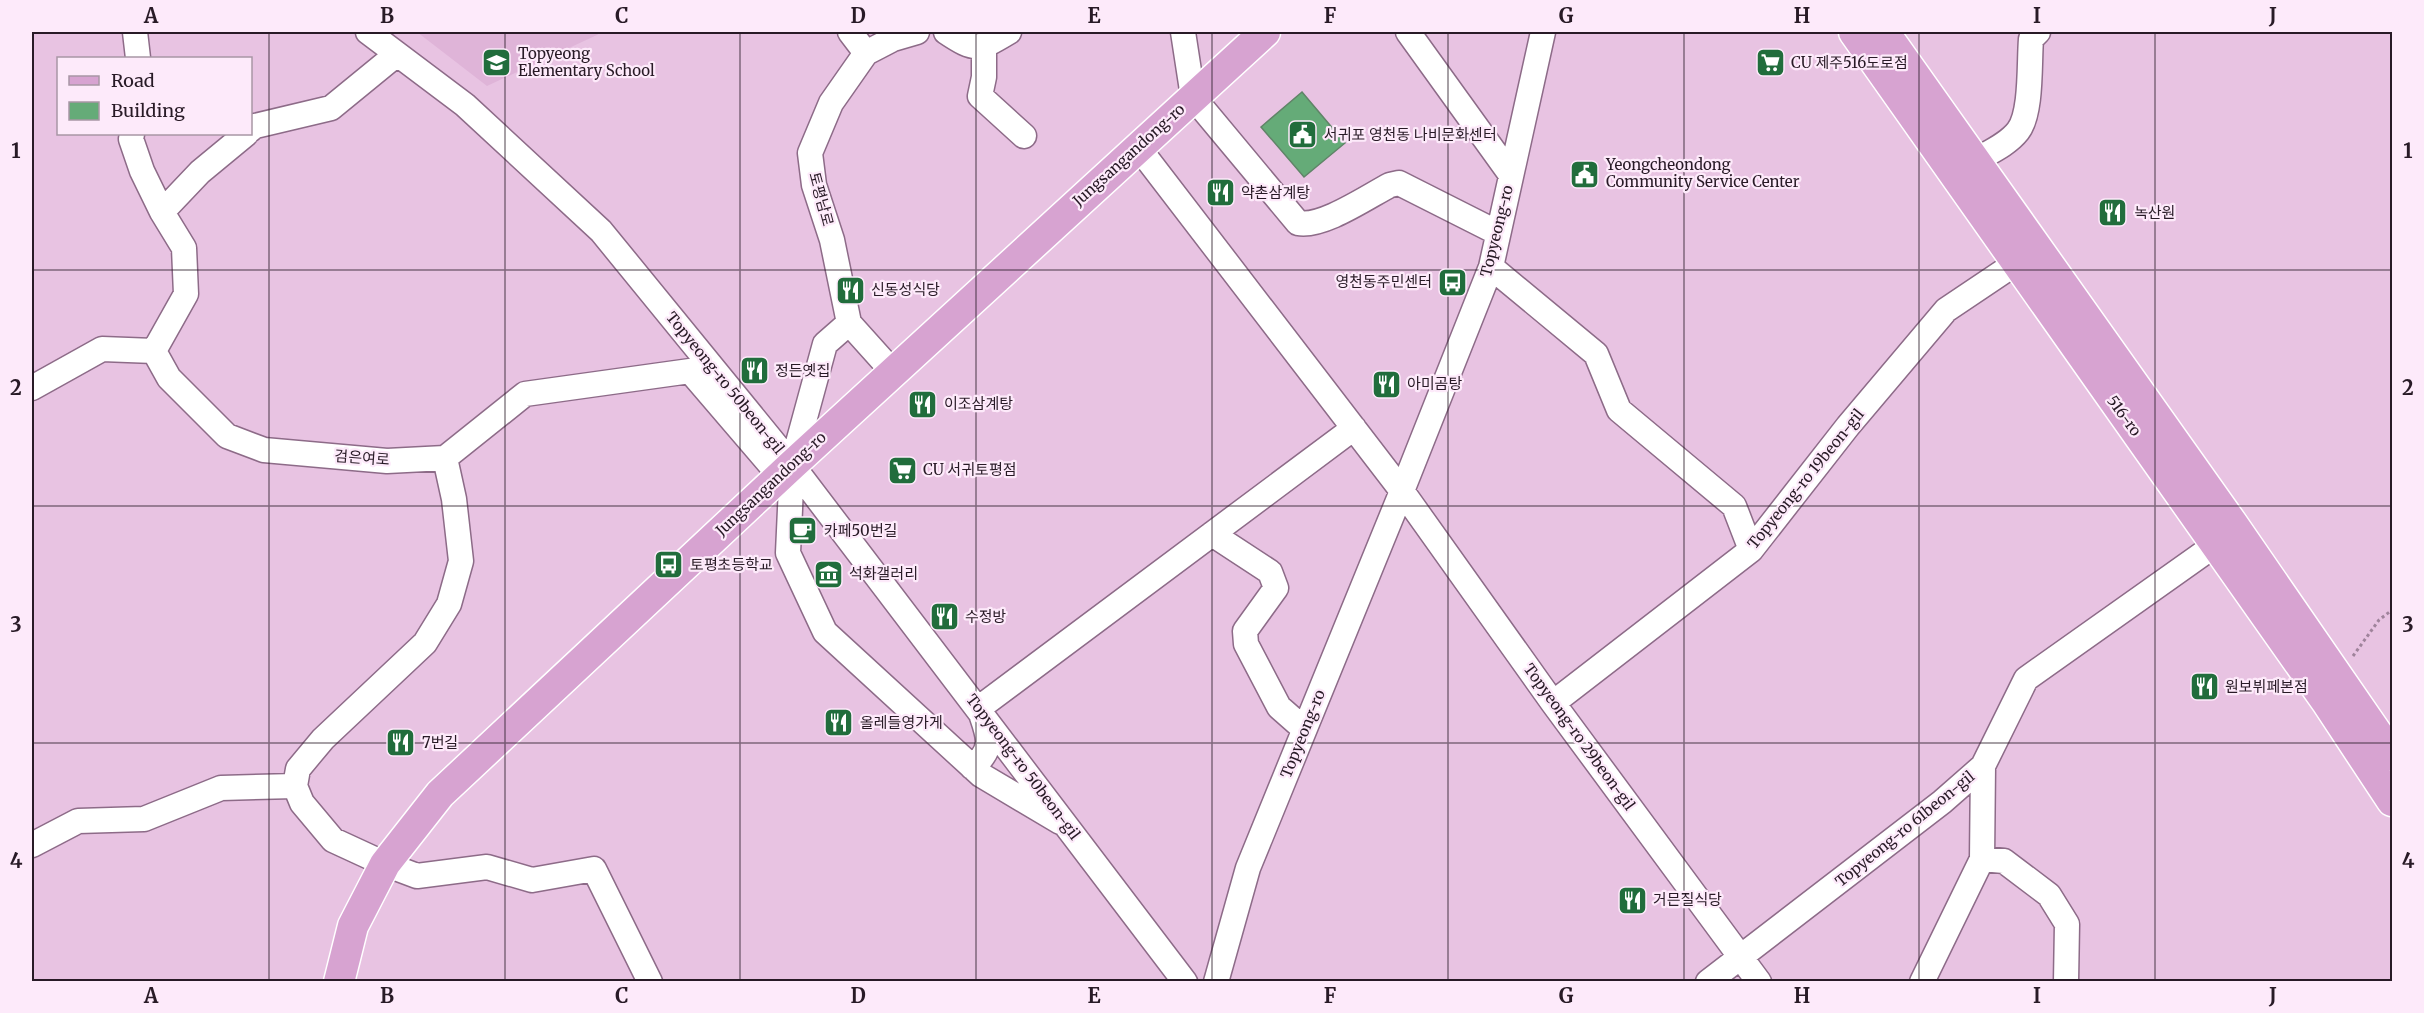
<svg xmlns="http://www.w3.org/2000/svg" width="2424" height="1013" font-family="Merriweather,'Noto Sans KR',serif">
<rect width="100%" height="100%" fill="#e8c3e2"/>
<path fill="#dfb4d8" d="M417 32H601L597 35 487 86Z"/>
<path fill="#65ab78" stroke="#608468" stroke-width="1.5" d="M1302 92 1345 143 1304 177 1261 127Z"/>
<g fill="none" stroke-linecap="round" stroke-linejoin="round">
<defs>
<path id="minor" d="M135 32 138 58
M368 32 465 105 601 231 792 465 1185 982
M850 32 866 53
M946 32C976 52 979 50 1009 32
M1183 32 1193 97 1298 223C1322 228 1367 197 1390 185L1399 183 1498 233
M1408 32 1511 175
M984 45V77L980 96 1024 136
M250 130 255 126 331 108 397 54
M132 134 131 139 142 171 162 212 184 248 186 294 154 351 169 378 227 436 264 450 387 461 445 458 525 394 690 371 780 476
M1138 147 1402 491 1553 703 1759 982
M1976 160C1990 152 2008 144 2018 131 2032 113 2029 63 2031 39L2038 32
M162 212 200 172 246 134
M1491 267 1596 354 1619 410 1734 506 1751 550
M849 323 825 344 792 465 788 553 825 632 981 775 1060 822
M893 372 849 323 832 240 814 185 810 153 831 103 866 53 893 39 917 32
M32 388 102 349 154 351
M445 458 454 499 461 561 449 604 425 643 323 739 298 769 295 786 302 803 333 840 385 864 417 876 487 867 532 880 594 869 650 982
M1212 534 1270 572 1276 588 1245 631 1246 644 1279 707 1304 729
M1553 703 1751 550 1848 426 1946 310 2016 263
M972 767C997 748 987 733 979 708L1354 428
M32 845 78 821 144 819 221 788 295 786
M1982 859 2004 861 2049 895 2067 924 2066 982
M1216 982 1248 868 1402 491 1491 267 1543 32
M1708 982 1942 802 1983 766 2026 679 2215 545
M1922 982 1982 859 1983 766"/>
<path id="major" d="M1854 32 2326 701 2392 801
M1884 32 2232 523 2392 755
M339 982 353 926 385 864 440 794 792 465 1265 32"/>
</defs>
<use href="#minor" stroke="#8d6b88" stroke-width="27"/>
<use href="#major" stroke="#fff" stroke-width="33"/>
<path stroke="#9f839b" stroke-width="3" stroke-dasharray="3 3" stroke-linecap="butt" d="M2353 656 2379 620 2392 610"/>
<use href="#minor" stroke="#fff" stroke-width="24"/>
<use href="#major" stroke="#d7a3d1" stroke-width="30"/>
</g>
<path fill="none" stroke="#281a26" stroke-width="1.5" stroke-opacity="0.55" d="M269 32V982M505 32V982M740 32V982M976 32V982M1212 32V982M1448 32V982M1684 32V982M1919 32V982M2155 32V982M32 270H2392M32 506H2392M32 743H2392"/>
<defs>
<symbol id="school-square" viewBox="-11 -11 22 22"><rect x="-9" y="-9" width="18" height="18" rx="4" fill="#216d3c" stroke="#fdeafa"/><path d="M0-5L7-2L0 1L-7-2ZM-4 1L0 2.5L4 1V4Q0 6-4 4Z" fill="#fff"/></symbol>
<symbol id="supermarket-square" viewBox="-11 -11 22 22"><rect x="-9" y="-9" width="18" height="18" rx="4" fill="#216d3c" stroke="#fdeafa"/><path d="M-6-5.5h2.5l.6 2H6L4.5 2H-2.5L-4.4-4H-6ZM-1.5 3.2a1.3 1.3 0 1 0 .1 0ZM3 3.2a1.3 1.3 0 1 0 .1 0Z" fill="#fff"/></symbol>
<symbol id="civic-square" viewBox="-11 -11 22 22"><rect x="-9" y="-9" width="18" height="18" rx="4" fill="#216d3c" stroke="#fdeafa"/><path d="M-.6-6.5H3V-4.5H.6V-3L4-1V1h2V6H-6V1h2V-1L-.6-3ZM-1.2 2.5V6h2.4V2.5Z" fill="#fff"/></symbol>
<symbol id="restaurant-square" viewBox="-11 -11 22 22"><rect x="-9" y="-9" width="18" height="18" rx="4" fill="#216d3c" stroke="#fdeafa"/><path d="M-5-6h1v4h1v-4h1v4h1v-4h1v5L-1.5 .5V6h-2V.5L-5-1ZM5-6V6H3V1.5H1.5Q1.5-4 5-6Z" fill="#fff"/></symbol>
<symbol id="bus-square" viewBox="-11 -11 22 22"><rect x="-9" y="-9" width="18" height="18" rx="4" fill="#216d3c" stroke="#fdeafa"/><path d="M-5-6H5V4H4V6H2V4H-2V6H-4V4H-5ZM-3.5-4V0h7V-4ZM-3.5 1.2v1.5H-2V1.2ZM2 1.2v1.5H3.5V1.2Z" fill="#fff"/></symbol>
<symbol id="cafe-square" viewBox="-11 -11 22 22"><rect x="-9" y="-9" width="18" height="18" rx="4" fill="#216d3c" stroke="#fdeafa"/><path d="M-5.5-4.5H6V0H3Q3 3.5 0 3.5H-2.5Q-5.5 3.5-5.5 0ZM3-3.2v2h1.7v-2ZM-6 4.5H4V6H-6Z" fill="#fff"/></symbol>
<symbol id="museum-square" viewBox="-11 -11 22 22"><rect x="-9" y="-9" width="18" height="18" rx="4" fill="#216d3c" stroke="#fdeafa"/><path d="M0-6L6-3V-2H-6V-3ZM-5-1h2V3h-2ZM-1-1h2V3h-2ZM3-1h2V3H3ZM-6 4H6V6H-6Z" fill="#fff"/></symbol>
</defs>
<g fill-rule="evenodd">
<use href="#school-square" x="480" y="46" width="33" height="33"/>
<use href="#supermarket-square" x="1754" y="46" width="33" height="33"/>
<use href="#civic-square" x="1286" y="118" width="33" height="33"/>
<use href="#civic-square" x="1568" y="158" width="33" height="33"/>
<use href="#restaurant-square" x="1204" y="176" width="33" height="33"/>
<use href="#restaurant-square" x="2096" y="196" width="33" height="33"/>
<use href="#bus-square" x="1436" y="266" width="33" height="33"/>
<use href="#restaurant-square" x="834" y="274" width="33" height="33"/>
<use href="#restaurant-square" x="738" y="354" width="33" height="33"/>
<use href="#restaurant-square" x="1370" y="368" width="33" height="33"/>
<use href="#restaurant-square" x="906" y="388" width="33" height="33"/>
<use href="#supermarket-square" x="886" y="454" width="33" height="33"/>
<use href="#cafe-square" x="786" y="514" width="33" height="33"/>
<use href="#bus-square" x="652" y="548" width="33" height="33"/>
<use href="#museum-square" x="812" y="558" width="33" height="33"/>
<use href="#restaurant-square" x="928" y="600" width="33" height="33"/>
<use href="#restaurant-square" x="2188" y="670" width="33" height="33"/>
<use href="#restaurant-square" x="822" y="706" width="33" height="33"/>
<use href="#restaurant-square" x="384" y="726" width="33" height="33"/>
<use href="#restaurant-square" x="1616" y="884" width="33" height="33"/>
</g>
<g text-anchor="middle" stroke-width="4.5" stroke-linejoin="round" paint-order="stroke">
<g font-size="15" fill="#281a26" stroke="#fdeafa" text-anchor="start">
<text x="518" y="59">Topyeong<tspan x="518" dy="17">Elementary School</tspan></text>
<text x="1791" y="68">CU 제주516도로점</text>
<text x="1324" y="140">서귀포 영천동 나비문화센터</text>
<text x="1606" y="170">Yeongcheondong<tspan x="1606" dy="17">Community Service Center</tspan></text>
<text x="1241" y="198">약촌삼계탕</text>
<text x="2134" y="218">녹산원</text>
<text x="1432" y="287" text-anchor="end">영천동주민센터</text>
<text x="871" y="295">신동성식당</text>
<text x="775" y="376">정든옛집</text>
<text x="1407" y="389">아미곰탕</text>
<text x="944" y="409">이조삼계탕</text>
<text x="923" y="475">CU 서귀토평점</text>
<text x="824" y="536">카페50번길</text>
<text x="690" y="570">토평초등학교</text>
<text x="849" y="579">석화갤러리</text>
<text x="965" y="622">수정방</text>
<text x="2225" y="692">원보뷔페본점</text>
<text x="860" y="728">올레들영가게</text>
<text x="422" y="748">7번길</text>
<text x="1653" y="905">거믄질식당</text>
</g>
<g font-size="15" fill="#281a26" stroke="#fdeafa">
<text transform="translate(1129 155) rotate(-42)" y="5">Jungsangandong-ro</text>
<text transform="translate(821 199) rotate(75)" y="5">토평남로</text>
<text transform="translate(1497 231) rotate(-76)" y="5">Topyeong-ro</text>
<text transform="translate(725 383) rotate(51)" y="5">Topyeong-ro 50beon-gil</text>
<text transform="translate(2124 416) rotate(54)" y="5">516-ro</text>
<text transform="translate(362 458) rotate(4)" y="5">검은여로</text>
<text transform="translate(1806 479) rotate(-51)" y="5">Topyeong-ro 19beon-gil</text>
<text transform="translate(771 484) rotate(-43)" y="5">Jungsangandong-ro</text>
<text transform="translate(1303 734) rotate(-68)" y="5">Topyeong-ro</text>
<text transform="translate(1579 737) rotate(54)" y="5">Topyeong-ro 29beon-gil</text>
<text transform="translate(1023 767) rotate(53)" y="5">Topyeong-ro 50beon-gil</text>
<text transform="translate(1905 829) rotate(-39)" y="5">Topyeong-ro 61beon-gil</text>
</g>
</g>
<rect width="2424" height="1013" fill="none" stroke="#fdeafa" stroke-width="66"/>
<rect x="57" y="57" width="195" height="78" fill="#fdeafa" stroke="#a897a5" stroke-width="1.5"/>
<rect x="69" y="76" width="30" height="9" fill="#d7a3d1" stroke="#a897a5" stroke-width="1.5"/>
<text x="111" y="87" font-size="18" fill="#281a26">Road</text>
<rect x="69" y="102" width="30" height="18" fill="#65ab78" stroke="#a897a5" stroke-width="1.5"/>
<text x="111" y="117" font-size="18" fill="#281a26">Building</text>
<rect x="33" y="33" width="2358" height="947" fill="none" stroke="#281a26" stroke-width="2"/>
<g font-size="20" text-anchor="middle" font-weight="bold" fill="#281a26">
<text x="151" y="23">A</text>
<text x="387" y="23">B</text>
<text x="622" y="23">C</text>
<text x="858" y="23">D</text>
<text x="1094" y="23">E</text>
<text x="1330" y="23">F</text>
<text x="1566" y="23">G</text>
<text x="1802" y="23">H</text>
<text x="2037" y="23">I</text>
<text x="2273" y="23">J</text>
<text x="16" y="158">1</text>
<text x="2408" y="158">1</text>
<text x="16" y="395">2</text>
<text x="2408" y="395">2</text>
<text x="16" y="632">3</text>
<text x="2408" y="632">3</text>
<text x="16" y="868">4</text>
<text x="2408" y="868">4</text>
<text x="151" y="1003">A</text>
<text x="387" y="1003">B</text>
<text x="622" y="1003">C</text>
<text x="858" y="1003">D</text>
<text x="1094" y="1003">E</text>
<text x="1330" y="1003">F</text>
<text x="1566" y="1003">G</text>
<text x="1802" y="1003">H</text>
<text x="2037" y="1003">I</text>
<text x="2273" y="1003">J</text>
</g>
</svg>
